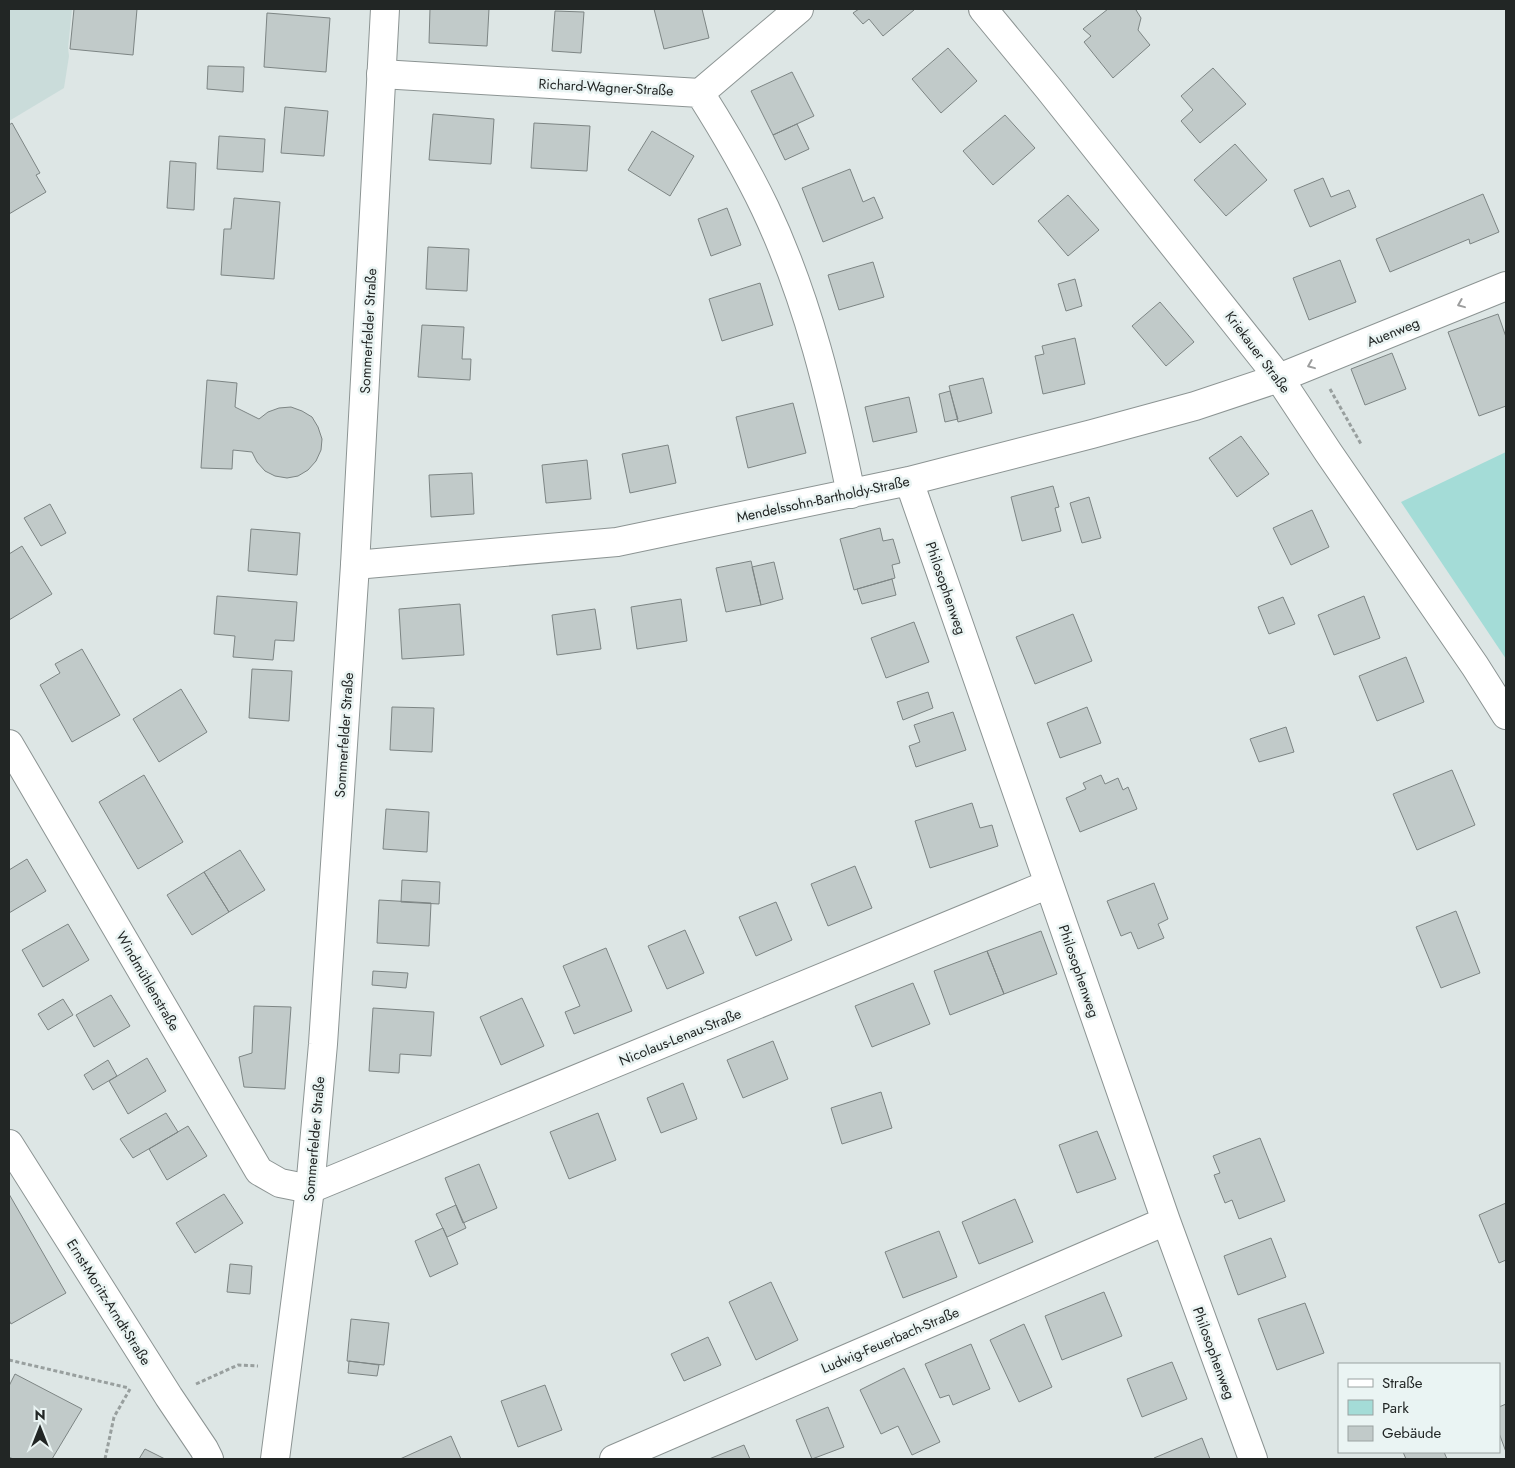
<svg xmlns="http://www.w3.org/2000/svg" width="1515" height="1468" font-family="Jost,sans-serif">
<rect width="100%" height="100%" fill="#dde6e5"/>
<path fill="#cadcda" d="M9 9H72L68 48 69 56 64 88 9 121Z"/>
<path fill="#a4dcd7" d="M1506 452V659L1401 502Z"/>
<path fill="#c1cac9" stroke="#7d8584" d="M74 9H137L133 55 70 49Z
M430 9H489L487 46 429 43Z
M654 9H702L709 38 664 49Z
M859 9H913L914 10 883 36 869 19 863 24 853 13Z
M1108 9H1138L1136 10 1141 18 1138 30 1150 45 1113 78 1084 42 1091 36 1083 29Z
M555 11 584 12 581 53 552 51Z
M267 13 330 18 326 72 264 67Z
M948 48 977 81 941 113 912 79Z
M208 66 244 67 243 92 207 89Z
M1213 68 1246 104 1200 143 1181 121 1193 110 1181 96Z
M792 72 814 116 773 135 751 91Z
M285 107 328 111 324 156 281 153Z
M433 114 494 119 491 164 429 160Z
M1005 115 1035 148 993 185 963 151Z
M12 123 40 173 36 175 46 192 9 214V125Z
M534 123 590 126 587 171 531 168Z
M797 124 809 149 785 160 773 135Z
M652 131 694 156 670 196 628 170Z
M219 136 265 139 263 172 217 169Z
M1235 144 1267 180 1226 216 1194 180Z
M170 161 196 163 194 210 167 208Z
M850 169 863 202 874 197 883 218 823 242 802 188Z
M1323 178 1331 197 1349 190 1356 207 1310 227 1294 190Z
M1483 194 1499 232 1470 244 1469 239 1390 272 1376 239Z
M1068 195 1099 230 1068 256 1038 221Z
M234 198 280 202 274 279 221 275 224 229H231Z
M727 208 741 245 711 256 698 219Z
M428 247 469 249 467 291 426 289Z
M1340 260 1356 302 1309 320 1293 278Z
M873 262 884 297 839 310 828 275Z
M1075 279 1082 306 1066 311 1058 284Z
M760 283 773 325 722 341 709 299Z
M1160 302 1194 342 1166 366 1132 326Z
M1498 314 1506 337V406L1479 416 1448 332Z
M422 325 464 327 462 359H471L470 380 418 377Z
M1075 338 1085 384 1043 394 1035 356 1044 354 1042 346Z
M1392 353 1406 389 1365 405 1351 369Z
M983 378 992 413 958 422 949 386Z
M207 380 237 383 235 407 259 419 268 412 279 408 291 407 302 411 312 417 318 427 322 439 321 450 316 461 308 470 298 476 287 478 275 476 265 471 257 462 252 452 233 450 232 469 201 468Z
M950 391 958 419 945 422 939 394Z
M909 397 917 432 873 442 865 407Z
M793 403 806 453 748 468 736 417Z
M1241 436 1269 474 1237 497 1209 458Z
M668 445 676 483 630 493 622 454Z
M587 460 591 499 546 503 542 465Z
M472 473 474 514 431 517 429 475Z
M1053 486 1059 507 1055 508 1061 531 1022 541 1011 497Z
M1089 497 1101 538 1082 543 1070 503Z
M50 504 66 533 41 546 24 518Z
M1312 510 1329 547 1291 565 1273 528Z
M880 528 883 541 893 539 900 563 892 565 895 578 854 590 840 539Z
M251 529 300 533 297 575 248 571Z
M22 546 52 594 9 620V554Z
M751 561 761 605 726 612 716 568Z
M774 562 783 599 761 605 752 567Z
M892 579 896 595 862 604 857 589Z
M217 596 297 602 294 641 275 640 273 660 233 657 235 636 214 634Z
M1364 596 1380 638 1334 655 1318 615Z
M1283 597 1295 624 1269 634 1258 607Z
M681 599 687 641 637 649 631 607Z
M460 604 464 655 402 659 399 609Z
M595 609 601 649 557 655 552 615Z
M1073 614 1092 661 1035 684 1016 637Z
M914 622 929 662 886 678 871 638Z
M82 649 120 715 72 742 40 685 60 673 55 664Z
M1406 657 1424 702 1377 721 1359 676Z
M252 669 292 671 289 721 249 718Z
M181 689 207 732 159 762 133 719Z
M928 692 933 708 903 720 897 702Z
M392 707 434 708 432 752 390 750Z
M1087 707 1101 743 1060 758 1047 723Z
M953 712 966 750 916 767 909 746 920 742 914 725Z
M1286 727 1294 752 1259 762 1250 739Z
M1452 770 1475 825 1417 850 1393 794Z
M144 775 183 842 138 869 99 802Z
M1101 775 1105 784 1118 778 1123 790 1128 787 1137 809 1080 832 1066 798 1086 789 1083 783Z
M972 803 980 828 992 825 998 846 930 868 915 821Z
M386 809 429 812 427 852 383 849Z
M240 850 265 890 229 912 204 872Z
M27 859 46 891 9 913V870Z
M855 866 872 908 828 926 811 884Z
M204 872 229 912 192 935 167 895Z
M402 880 440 882 439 904 401 902Z
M1154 883 1168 919 1158 924 1164 938 1138 949 1131 932 1121 936 1107 901Z
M379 900 431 903 429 946 377 943Z
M776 902 792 940 756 956 739 917Z
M1456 911 1480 973 1441 988 1416 927Z
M68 924 89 960 43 987 22 950Z
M685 930 704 973 667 989 648 946Z
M1041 931 1057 974 1004 994 987 951Z
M606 948 632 1011 574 1034 565 1012 580 1006 563 966Z
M987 951 1004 994 950 1015 934 971Z
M373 971 408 973 406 988 372 985Z
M913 983 930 1024 872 1047 855 1006Z
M111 995 130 1026 94 1047 76 1015Z
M522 998 544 1046 501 1065 480 1017Z
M63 999 73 1015 48 1030 38 1014Z
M254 1006 291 1007 285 1089 244 1087 239 1057 252 1053Z
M373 1008 434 1012 431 1056 400 1054 399 1073 369 1071Z
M773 1041 788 1079 743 1098 727 1060Z
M147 1058 166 1091 128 1114 109 1081Z
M108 1060 117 1076 93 1090 84 1075Z
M683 1083 697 1119 661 1133 647 1098Z
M881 1092 892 1128 842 1144 831 1108Z
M166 1113 178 1132 133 1158 120 1139Z
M598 1113 616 1160 569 1179 550 1132Z
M188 1126 207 1156 167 1180 149 1149Z
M1097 1131 1116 1179 1077 1193 1059 1145Z
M1260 1138 1285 1201 1239 1219 1232 1200 1225 1203 1214 1175 1220 1173 1213 1156Z
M479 1164 497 1208 463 1223 445 1178Z
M9 1194 66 1293 11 1324 9 1320Z
M224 1194 243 1223 195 1253 176 1223Z
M1015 1199 1033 1242 979 1264 962 1222Z
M1506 1203V1260L1499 1263 1479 1215Z
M456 1205 466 1228 447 1237 436 1214Z
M443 1228 458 1264 430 1277 415 1241Z
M939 1231 957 1277 903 1298 885 1252Z
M1271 1238 1286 1277 1238 1295 1224 1256Z
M230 1264 252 1266 250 1294 227 1292Z
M771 1282 798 1340 756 1360 729 1302Z
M1104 1292 1122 1336 1062 1360 1045 1316Z
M1305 1303 1324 1353 1277 1370 1258 1319Z
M351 1319 389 1323 384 1365 347 1361Z
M1024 1324 1052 1387 1019 1402 990 1340Z
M708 1337 721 1365 684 1381 671 1354Z
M971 1344 990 1389 953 1405 949 1395 940 1398 925 1364Z
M349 1361 379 1365 377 1376 348 1373Z
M1172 1362 1187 1399 1142 1417 1127 1379Z
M904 1368 940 1442 912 1455 898 1426 881 1434 860 1390Z
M15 1374 82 1409 52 1459H13L9 1457V1386Z
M545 1385 562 1430 518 1447 501 1401Z
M1506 1404V1452L1499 1433V1407Z
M828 1407 844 1447 812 1459 796 1420Z
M451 1436 461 1459H400Z
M1202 1438 1210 1459H1154V1458Z
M744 1445 750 1459H709Z
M145 1449 165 1459H139Z
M1403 1452H1444L1447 1459H1406Z"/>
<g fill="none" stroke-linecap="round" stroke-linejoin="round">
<defs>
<path id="street" d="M381 74 700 93 799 9
M700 93C724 131 746 168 765 208 808 299 831 396 851 494
M909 481 1166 1221 1253 1459
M355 565 617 542 909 481 1092 434 1195 406 1279 378 1506 286
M9 744 259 1171 280 1183 310 1189 1049 884
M9 1144 169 1397 204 1449 209 1459
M614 1459 1166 1221"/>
<path id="secondary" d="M983 9 1049 89 1279 378 1328 452 1475 666 1506 715
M275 1459 310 1189 323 1044 355 565 385 9"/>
</defs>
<use href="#street" stroke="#8c9493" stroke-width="30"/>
<use href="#secondary" stroke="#8c9493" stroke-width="30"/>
<path stroke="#989f9e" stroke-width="3" stroke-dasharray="4 2.5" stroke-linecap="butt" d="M1330 389 1361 444
M9 1360 129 1388
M196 1384 238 1365 258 1366
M105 1459 114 1417 130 1389"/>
<use href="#street" stroke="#fff" stroke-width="28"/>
<use href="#secondary" stroke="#fff" stroke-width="28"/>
</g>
<defs><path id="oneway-chevron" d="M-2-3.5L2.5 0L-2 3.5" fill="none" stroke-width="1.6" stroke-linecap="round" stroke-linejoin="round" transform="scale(1.25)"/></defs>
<g stroke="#9c9d9d">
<use href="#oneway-chevron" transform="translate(1461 304) rotate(158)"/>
<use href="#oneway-chevron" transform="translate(1311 365) rotate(158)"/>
</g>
<g text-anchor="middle" stroke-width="5" stroke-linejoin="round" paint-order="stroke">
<g font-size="14" fill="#222625" stroke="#eaf4f3">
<text transform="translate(606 87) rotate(3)" y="5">Richard-Wagner-Straße</text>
<text transform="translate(368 331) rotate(-87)" y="5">Sommerfelder Straße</text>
<text transform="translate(1393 332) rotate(-22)" y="5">Auenweg</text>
<text transform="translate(1258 352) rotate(53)" y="5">Kriekauer Straße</text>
<text transform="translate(823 499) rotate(-12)" y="5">Mendelssohn-Bartholdy-Straße</text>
<text transform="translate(946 588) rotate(71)" y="5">Philosophenweg</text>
<text transform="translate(344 735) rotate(-86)" y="5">Sommerfelder Straße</text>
<text transform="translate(1079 971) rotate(71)" y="5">Philosophenweg</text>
<text transform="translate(148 981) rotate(60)" y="5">Windmühlenstraße</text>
<text transform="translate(680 1037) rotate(-22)" y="5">Nicolaus-Lenau-Straße</text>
<text transform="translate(314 1139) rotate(-85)" y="5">Sommerfelder Straße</text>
<text transform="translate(109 1302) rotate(58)" y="5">Ernst-Moritz-Arndt-Straße</text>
<text transform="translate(890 1340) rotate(-23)" y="5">Ludwig-Feuerbach-Straße</text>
<text transform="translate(1214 1353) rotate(70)" y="5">Philosophenweg</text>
</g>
</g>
<rect width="1515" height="1468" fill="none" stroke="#222625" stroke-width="20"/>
<rect x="1338" y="1363" width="162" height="90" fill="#eaf4f3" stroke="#9aa2a1"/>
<rect x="1348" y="1379" width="25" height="8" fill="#ffffff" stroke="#9aa2a1"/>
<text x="1382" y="1388" font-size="15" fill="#222625">Straße</text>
<rect x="1348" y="1400" width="25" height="15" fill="#a4dcd7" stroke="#9aa2a1"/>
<text x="1382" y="1413" font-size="15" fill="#222625">Park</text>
<rect x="1348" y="1426" width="25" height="15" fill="#c1cac9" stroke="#9aa2a1"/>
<text x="1382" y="1438" font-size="15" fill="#222625">Gebäude</text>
<g transform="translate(40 1428)" stroke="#eaf4f3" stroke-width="4" paint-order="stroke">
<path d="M0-4L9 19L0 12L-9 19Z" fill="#222625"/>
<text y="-8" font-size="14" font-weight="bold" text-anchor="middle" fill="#222625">N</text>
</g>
</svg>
